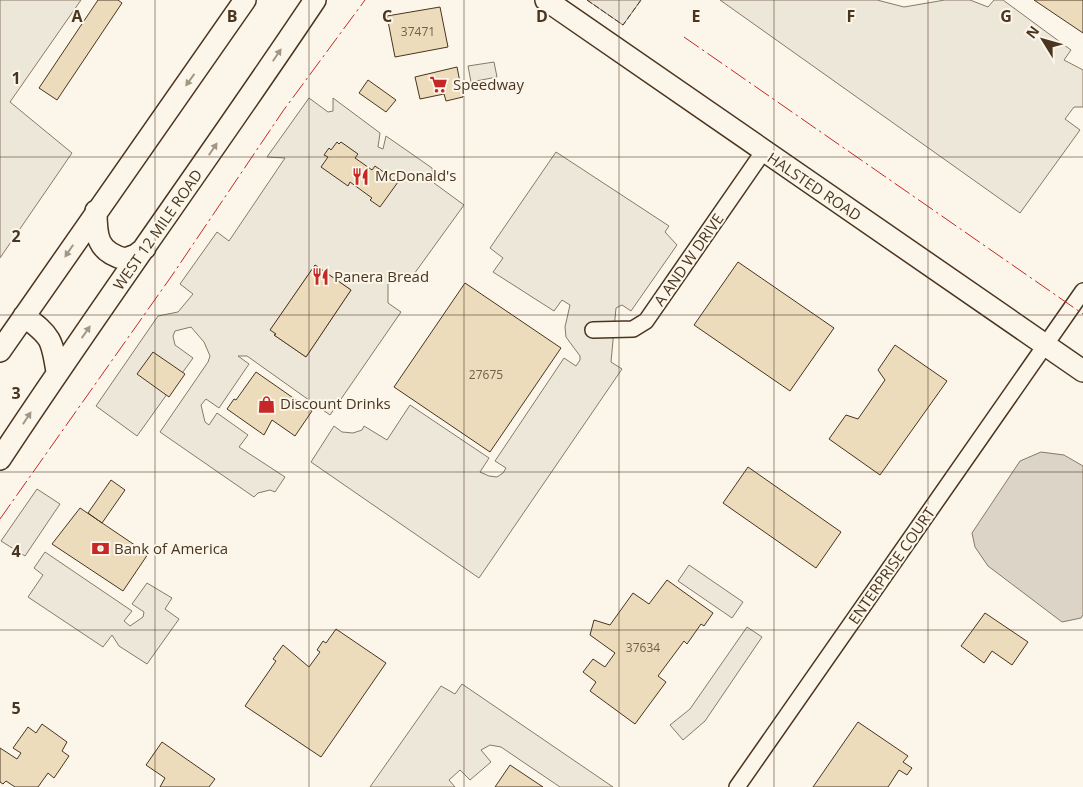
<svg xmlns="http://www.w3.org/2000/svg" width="1083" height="787" font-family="'Open Sans',sans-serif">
<rect width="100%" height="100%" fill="#fbf6e9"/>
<path fill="#ede6d9" stroke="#887966" d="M587 0H641L623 25Z"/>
<path fill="#ede7d9" stroke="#887966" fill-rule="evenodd" d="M0 0H81L10 102 72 153 0 258Z
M720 0H877L904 7 945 0H970L988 7 994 0H1003L1071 50 1064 60 1083 70V107H1074L1065 119 1080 130 1020 213Z
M494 62 497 77 471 82 468 66Z
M309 98 328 112 333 111V98L380 133 378 147 383 149 386 136 432 168 434 183 464 205 409 281 396 272 388 284V303L401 312 330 415 247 356H238L249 364 219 408 206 399 201 405 205 422 209 425 217 413 248 435 239 447 285 477 275 492 270 490 258 493 254 497 160 432 208 362 210 356 204 342 191 327 175 331 173 336 175 345 193 358 137 436 96 406 158 316 178 312 193 294 180 284 217 232 229 241 285 158 267 157ZM315 265 351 290 306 357 274 335 276 334 271 329Z
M556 152 669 226 665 232 677 245 631 311 622 305 616 308 611 362 622 369 479 578 311 462 334 426 342 432 353 433 362 430 364 426 387 440 410 405 489 458 480 472 489 476 497 477 503 473 506 468 495 461 564 358 576 366 580 360V356L566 337 565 327 570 305 562 300 554 311 493 272 503 258 490 248Z
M37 489 60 504 25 556 1 541Z
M45 552 132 611 124 621 130 626 143 617 144 612 132 604 147 583 172 598 165 609 179 619 147 664 119 646 112 635 103 647 28 597 43 575 34 568Z
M689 565 743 602 732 618 678 581Z
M747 627 762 637 705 721 683 740 670 725 690 709Z
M462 684 613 787H560L501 747 490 745 481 750 491 762 470 780 460 770 449 780 455 787H370L441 686 455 694Z"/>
<path fill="#dcd4c6" stroke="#887966" d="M1041 452 1064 455 1083 466V615L1081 618 1062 622 988 566 975 547 972 533 1020 461Z"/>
<path fill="#ecdcbc" stroke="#4a3520" d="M98 0H118L122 3 57 100 39 88Z
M1034 0H1083V33Z
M440 7 448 47 395 57 387 16Z
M457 67 463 97 446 101 444 94 420 99 415 77Z
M368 80 396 100 386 112 359 93Z
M337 142 339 144 341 142 358 154 355 158 372 170 375 166 398 182 380 207 370 200 372 198 350 182 348 186 321 167 328 157 324 155 329 148 331 150Z
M738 262 834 328 790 391 694 325Z
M315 265 351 290 306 357 274 335 276 334 270 330Z
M465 283 561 348 490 452 394 387Z
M895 345 947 381 880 475 829 439 846 415 858 419 885 380 878 370Z
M153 352 185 374 169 397 137 374Z
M256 372 312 411 295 436 272 420 264 435 227 409 234 399 236 400Z
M748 467 841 532 816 568 723 503Z
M111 480 125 490 102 523 88 513Z
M80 508 148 554 123 591 52 544Z
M667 580 713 613 704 626 701 624 687 644 684 641 658 676 666 682 635 724 590 691 596 682 583 672 593 659 605 667 615 653 590 635 594 620 610 625 633 593 649 604Z
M985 613 1028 642 1012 665 992 651 984 663 961 646Z
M336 629 386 663 321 757 245 706 276 661 273 659 283 645 309 667 320 652 317 650 323 641 326 643Z
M858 722 908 756 903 762 912 768 907 775 899 770 888 787H813Z
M42 724 67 742 62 751 69 756 54 778 48 773 38 787H15L6 781 3 784 0 782V748L17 759 21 753 13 748 28 727 36 733Z
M162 742 215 779 209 787H160L165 778 146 765Z
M510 765 543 787H495Z"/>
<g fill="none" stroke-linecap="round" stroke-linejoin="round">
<defs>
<path id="street" d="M593 330 633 329 646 321 763 152
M737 787 1083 291"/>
<path id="secondary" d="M546 0 1083 371
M96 211C96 236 97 252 125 259L136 255 145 248
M24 316C51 336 52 339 57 372
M0 351 245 0
M0 459C102 304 212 154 315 0"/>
</defs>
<use href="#street" stroke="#4a3520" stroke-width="18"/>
<use href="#secondary" stroke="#4a3520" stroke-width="24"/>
<use href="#street" stroke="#fbf6e9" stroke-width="15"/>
<use href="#secondary" stroke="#fbf6e9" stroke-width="21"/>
<path stroke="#4a3520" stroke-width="1" stroke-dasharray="6 2.5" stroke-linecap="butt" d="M587 0 623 25 641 0"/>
<path stroke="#c62828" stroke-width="1" stroke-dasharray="18 4 2.5 4" stroke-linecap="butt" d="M684 37 1083 314
M0 519 173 274 283 111 365 0"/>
</g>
<defs><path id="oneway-solid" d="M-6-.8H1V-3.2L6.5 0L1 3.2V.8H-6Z" transform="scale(1.25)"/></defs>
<g fill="#a29684">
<use href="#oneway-solid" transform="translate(277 55) rotate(-56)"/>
<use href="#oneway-solid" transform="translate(190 80) rotate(126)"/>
<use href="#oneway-solid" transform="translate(213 149) rotate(-56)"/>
<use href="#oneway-solid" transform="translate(69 251) rotate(124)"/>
<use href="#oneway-solid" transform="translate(86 332) rotate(-55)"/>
<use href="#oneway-solid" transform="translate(27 418) rotate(-57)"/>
</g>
<path fill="none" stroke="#4a3520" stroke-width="1" stroke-opacity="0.55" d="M155 0V787M309 0V787M464 0V787M619 0V787M774 0V787M928 0V787M0 157H1083M0 315H1083M0 472H1083M0 630H1083"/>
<defs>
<symbol id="supermarket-bare" viewBox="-9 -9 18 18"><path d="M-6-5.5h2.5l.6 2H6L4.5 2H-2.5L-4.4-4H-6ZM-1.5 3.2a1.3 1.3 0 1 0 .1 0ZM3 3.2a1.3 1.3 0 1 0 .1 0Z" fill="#c62828" stroke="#fbf6e9" stroke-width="2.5" paint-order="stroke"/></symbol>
<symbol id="restaurant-bare" viewBox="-9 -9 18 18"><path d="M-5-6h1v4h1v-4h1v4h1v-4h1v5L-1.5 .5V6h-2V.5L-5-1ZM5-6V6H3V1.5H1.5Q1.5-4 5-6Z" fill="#c62828" stroke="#fbf6e9" stroke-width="2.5" paint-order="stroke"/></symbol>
<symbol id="shop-bare" viewBox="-9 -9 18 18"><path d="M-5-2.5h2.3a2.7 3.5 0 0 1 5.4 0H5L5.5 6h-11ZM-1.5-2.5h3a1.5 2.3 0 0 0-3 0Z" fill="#c62828" stroke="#fbf6e9" stroke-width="2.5" paint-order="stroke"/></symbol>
<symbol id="bank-bare" viewBox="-9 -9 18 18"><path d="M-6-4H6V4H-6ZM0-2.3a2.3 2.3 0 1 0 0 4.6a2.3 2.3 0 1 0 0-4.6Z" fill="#c62828" stroke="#fbf6e9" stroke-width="2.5" paint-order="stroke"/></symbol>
</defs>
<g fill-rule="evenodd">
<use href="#supermarket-bare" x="426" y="72" width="25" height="25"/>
<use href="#restaurant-bare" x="348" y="164" width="25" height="25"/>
<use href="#restaurant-bare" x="308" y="264" width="25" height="25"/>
<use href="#shop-bare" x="254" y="392" width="25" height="25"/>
<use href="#bank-bare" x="88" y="536" width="25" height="25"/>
</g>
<g text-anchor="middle" stroke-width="4" stroke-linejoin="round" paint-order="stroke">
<g font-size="12" fill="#725f47">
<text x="418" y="36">37471</text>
<text x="486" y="379">27675</text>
<text x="643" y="652">37634</text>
</g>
<g font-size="15" fill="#4a3520" stroke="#fbf6e9" text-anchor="start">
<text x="453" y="90">Speedway</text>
<text x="375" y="181">McDonald's</text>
<text x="334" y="282">Panera Bread</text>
<text x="280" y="409">Discount Drinks</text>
<text x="114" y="554">Bank of America</text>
</g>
<g font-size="15" fill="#4a3520" stroke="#fbf6e9">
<text transform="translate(814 187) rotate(34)" y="5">HALSTED ROAD</text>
<text transform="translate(158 230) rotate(-55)" y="5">WEST 12 MILE ROAD</text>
<text transform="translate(689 260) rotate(-55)" y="5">A AND W DRIVE</text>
<text transform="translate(892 566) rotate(-55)" y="5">ENTERPRISE COURT</text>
</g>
</g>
<g font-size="16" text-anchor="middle" font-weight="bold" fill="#4a3520" stroke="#fbf6e9" stroke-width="4" stroke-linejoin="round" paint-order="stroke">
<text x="77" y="22">A</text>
<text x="232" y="22">B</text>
<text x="387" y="22">C</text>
<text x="542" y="22">D</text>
<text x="696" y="22">E</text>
<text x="851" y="22">F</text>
<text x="1006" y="22">G</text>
<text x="16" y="84">1</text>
<text x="16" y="242">2</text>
<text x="16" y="399">3</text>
<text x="16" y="557">4</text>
<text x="16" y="714">5</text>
</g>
<g transform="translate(1043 40) rotate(307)" stroke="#fbf6e9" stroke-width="4" paint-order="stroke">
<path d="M0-4L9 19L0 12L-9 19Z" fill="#4a3520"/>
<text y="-8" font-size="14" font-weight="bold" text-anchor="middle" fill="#4a3520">N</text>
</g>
</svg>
